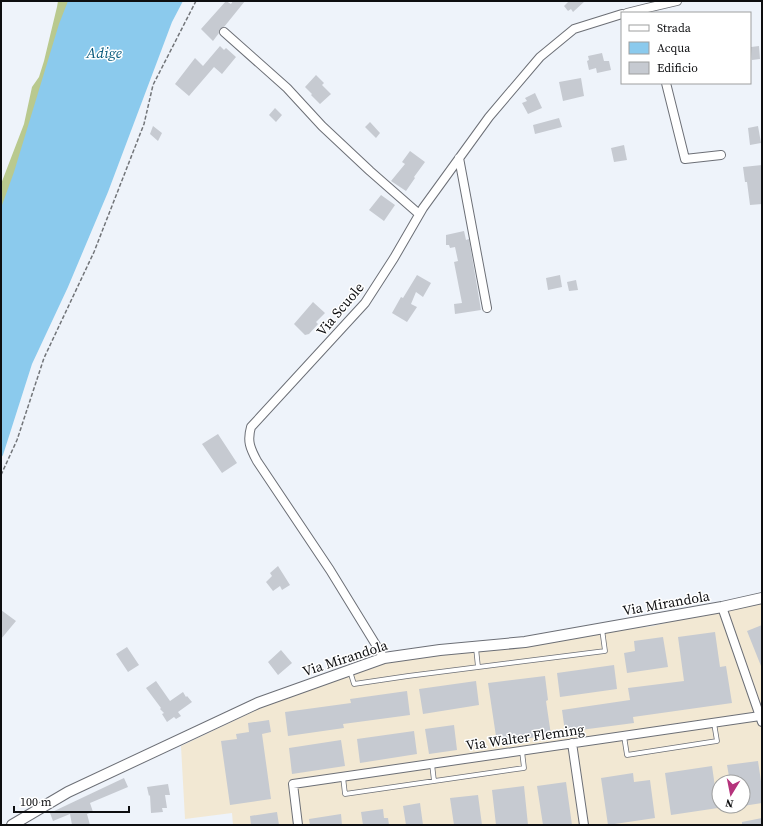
<svg xmlns="http://www.w3.org/2000/svg" width="763" height="826" font-family="'Source Serif 4',serif">
<rect width="100%" height="100%" fill="#eef3fa"/>
<path fill="#f2e8d3" fill-rule="evenodd" d="M762 600V825H233L232 813 185 819 181 746 309 685 405 656 653 626ZM719 782H743V806H719Z"/>
<path fill="#b9c98e" d="M58 1H81L1 224V184L24 124 32 87 39 77 44 61 56 11 57 7Z"/>
<path fill="#8bcaed" d="M68 1H183L172 22 108 192 68 287 32 364 3 455 1 458V208L14 172 59 24Z"/>
<path fill="#c6cad1" d="M226 1 231 4 233 1H245L224 27 220 29 219 33 213 41 201 29Z
M569 1H585L573 12 571 9 568 11 564 6Z
M220 46 224 50 226 48 236 57 222 74 214 67 189 96 175 84 195 58 203 66Z
M759 46 760 59 752 60 751 47Z
M602 53 604 61H609L611 70 597 73 596 68 589 70 587 61 589 60 588 56Z
M316 75 324 83 322 85 331 94 320 104 311 95 312 94 305 87Z
M581 78 584 96 563 101 559 82Z
M535 93 542 108 528 114 522 103 527 101 525 98Z
M275 108 282 115 276 122 269 115Z
M559 118 562 127 535 134 533 125Z
M370 122 380 133 376 138 365 127Z
M153 126 162 133 158 141 150 134Z
M758 126 761 143 750 145 748 128Z
M624 145 627 160 614 162 611 148Z
M410 151 425 162 414 177 415 178 406 191 391 181 405 164 402 162Z
M762 165V204L750 205 747 182H745L743 167Z
M381 195 395 205 384 221 369 210Z
M464 231 466 240 469 239 481 310 455 314 454 304 462 303 454 262 458 261 455 247 450 248 449 245H446V235Z
M417 275 431 283 423 297 416 292 411 304 417 307 407 322 392 313 401 297 403 298Z
M560 275 562 287 548 290 546 278Z
M576 280 578 290 569 291 567 282Z
M313 302 325 313 316 322 318 324 309 334 305 335 294 324Z
M218 434 237 463 222 473 202 444Z
M278 566 290 585 282 590 280 586 273 591 266 582 272 576 270 573Z
M1 610 16 621 1 639Z
M762 625V666H761L747 631Z
M715 632 720 667 726 666 732 703 633 717 634 723 565 732 562 710 630 700 628 688 684 681 678 637Z
M663 637 668 667 627 673 624 653 635 651 634 641Z
M127 647 139 665 128 672 116 654Z
M281 650 292 663 278 675 268 662Z
M614 665 617 689 560 697 557 673Z
M545 676 548 700 546 701 551 735 497 743 488 683Z
M156 681 170 701 183 692 186 697 187 696 192 702 178 712 181 716 176 719 174 717 167 722 162 714 164 713 160 709 161 708 146 688Z
M476 681 479 705 423 714 419 689Z
M407 691 410 715 343 724 344 728 288 736 285 712 351 703 350 699Z
M269 720 271 732 262 734 271 799 230 805 221 741 237 739 236 734 249 732 248 723Z
M454 725 457 750 429 754 425 729Z
M414 731 417 754 360 763 357 739Z
M341 740 345 766 292 774 289 748Z
M758 761 762 788V803L743 806V782H730L727 765Z
M712 766 718 808 671 815 665 773Z
M633 773 634 782 650 780 655 818 608 825 601 778Z
M124 778 128 787 90 803 93 812 87 814 90 825H72L70 814 53 821 50 813Z
M566 782 572 825H543L537 786Z
M168 784 170 795H165L167 808H162L163 812 151 813 150 795 149 796 147 787Z
M524 786 528 825H496L492 790Z
M478 795 482 825H454L450 798Z
M420 803 423 825H406L403 806Z
M383 809 384 818H388L389 825H363L361 812Z
M277 812 279 825H251L250 816Z
M341 814 342 825H310L309 819Z
M762 818V825H742V822Z"/>
<g fill="none" stroke-linecap="round" stroke-linejoin="round">
<defs>
<path id="service" d="M476 648 478 667
M350 671 354 684 408 676 605 651 602 629
M624 736 627 755 717 741 714 723
M432 764 434 781
M343 777 345 794 524 768 522 751"/>
<path id="minor" d="M627 13 647 8 677 1
M224 32 287 88 322 126 370 171 419 214
M666 83 685 159 721 155
M459 158 487 308
M722 607 762 722
M384 658 330 570 257 461C250 448 247 441 251 427L365 303 394 258 423 208 489 117 540 57 574 29 622 14
M572 743 584 825
M298 825 293 784 760 716"/>
<path id="tertiary" d="M12 825 68 792 258 703 384 658 440 650 525 642 722 607 762 598"/>
</defs>
<use href="#service" stroke="#6c6f76" stroke-width="5.5"/>
<use href="#minor" stroke="#6c6f76" stroke-width="10"/>
<use href="#tertiary" stroke="#6c6f76" stroke-width="12"/>
<path stroke="#727579" stroke-width="1.5" stroke-dasharray="4 2" stroke-linecap="butt" d="M1 475 17 440 44 358 94 252 144 124 153 85 196 1"/>
<use href="#service" stroke="#fff" stroke-width="4"/>
<use href="#minor" stroke="#fff" stroke-width="8"/>
<use href="#tertiary" stroke="#fff" stroke-width="10"/>
</g>
<g text-anchor="middle" stroke-width="3" stroke-linejoin="round" paint-order="stroke">
<g font-size="14" fill="#0d0e10" stroke="#fff">
<text transform="translate(340 309) rotate(-50)" y="5">Via Scuole</text>
<text transform="translate(666 603) rotate(-10)" y="5">Via Mirandola</text>
<text transform="translate(345 658) rotate(-18)" y="5">Via Mirandola</text>
<text transform="translate(525 737) rotate(-8)" y="5">Via Walter Fleming</text>
</g>
<g font-size="15" font-style="italic" fill="#095a7c" stroke="#fff">
<text x="104" y="58">Adige</text>
</g>
</g>
<rect width="763" height="826" fill="none" stroke="#0d0e10" stroke-width="4"/>
<rect x="621" y="12" width="130" height="72" fill="#ffffff" stroke="#9e9f9f"/>
<rect x="629" y="25" width="20" height="6" fill="#ffffff" stroke="#9e9f9f"/>
<text x="657" y="32" font-size="12" fill="#0d0e10">Strada</text>
<rect x="629" y="42" width="20" height="12" fill="#8bcaed" stroke="#9e9f9f"/>
<text x="657" y="52" font-size="12" fill="#0d0e10">Acqua</text>
<rect x="629" y="62" width="20" height="12" fill="#c6cad1" stroke="#9e9f9f"/>
<text x="657" y="72" font-size="12" fill="#0d0e10">Edificio</text>
<g transform="translate(731 794) rotate(190)"><circle r="19" fill="#ffffff" stroke="#9e9f9f"/>
<path d="M0-3L7 15L0 10L-7 15Z" fill="#b5337c"/>
<text y="-6" font-size="11" font-weight="bold" text-anchor="middle" fill="#0d0e10">N</text>
</g>
<path d="M14 806v6h115v-6" fill="none" stroke="#0d0e10" stroke-width="2"/>
<text x="20" y="806" font-size="12" fill="#0d0e10" stroke="#ffffff" stroke-width="3" paint-order="stroke">100 m</text>
</svg>
